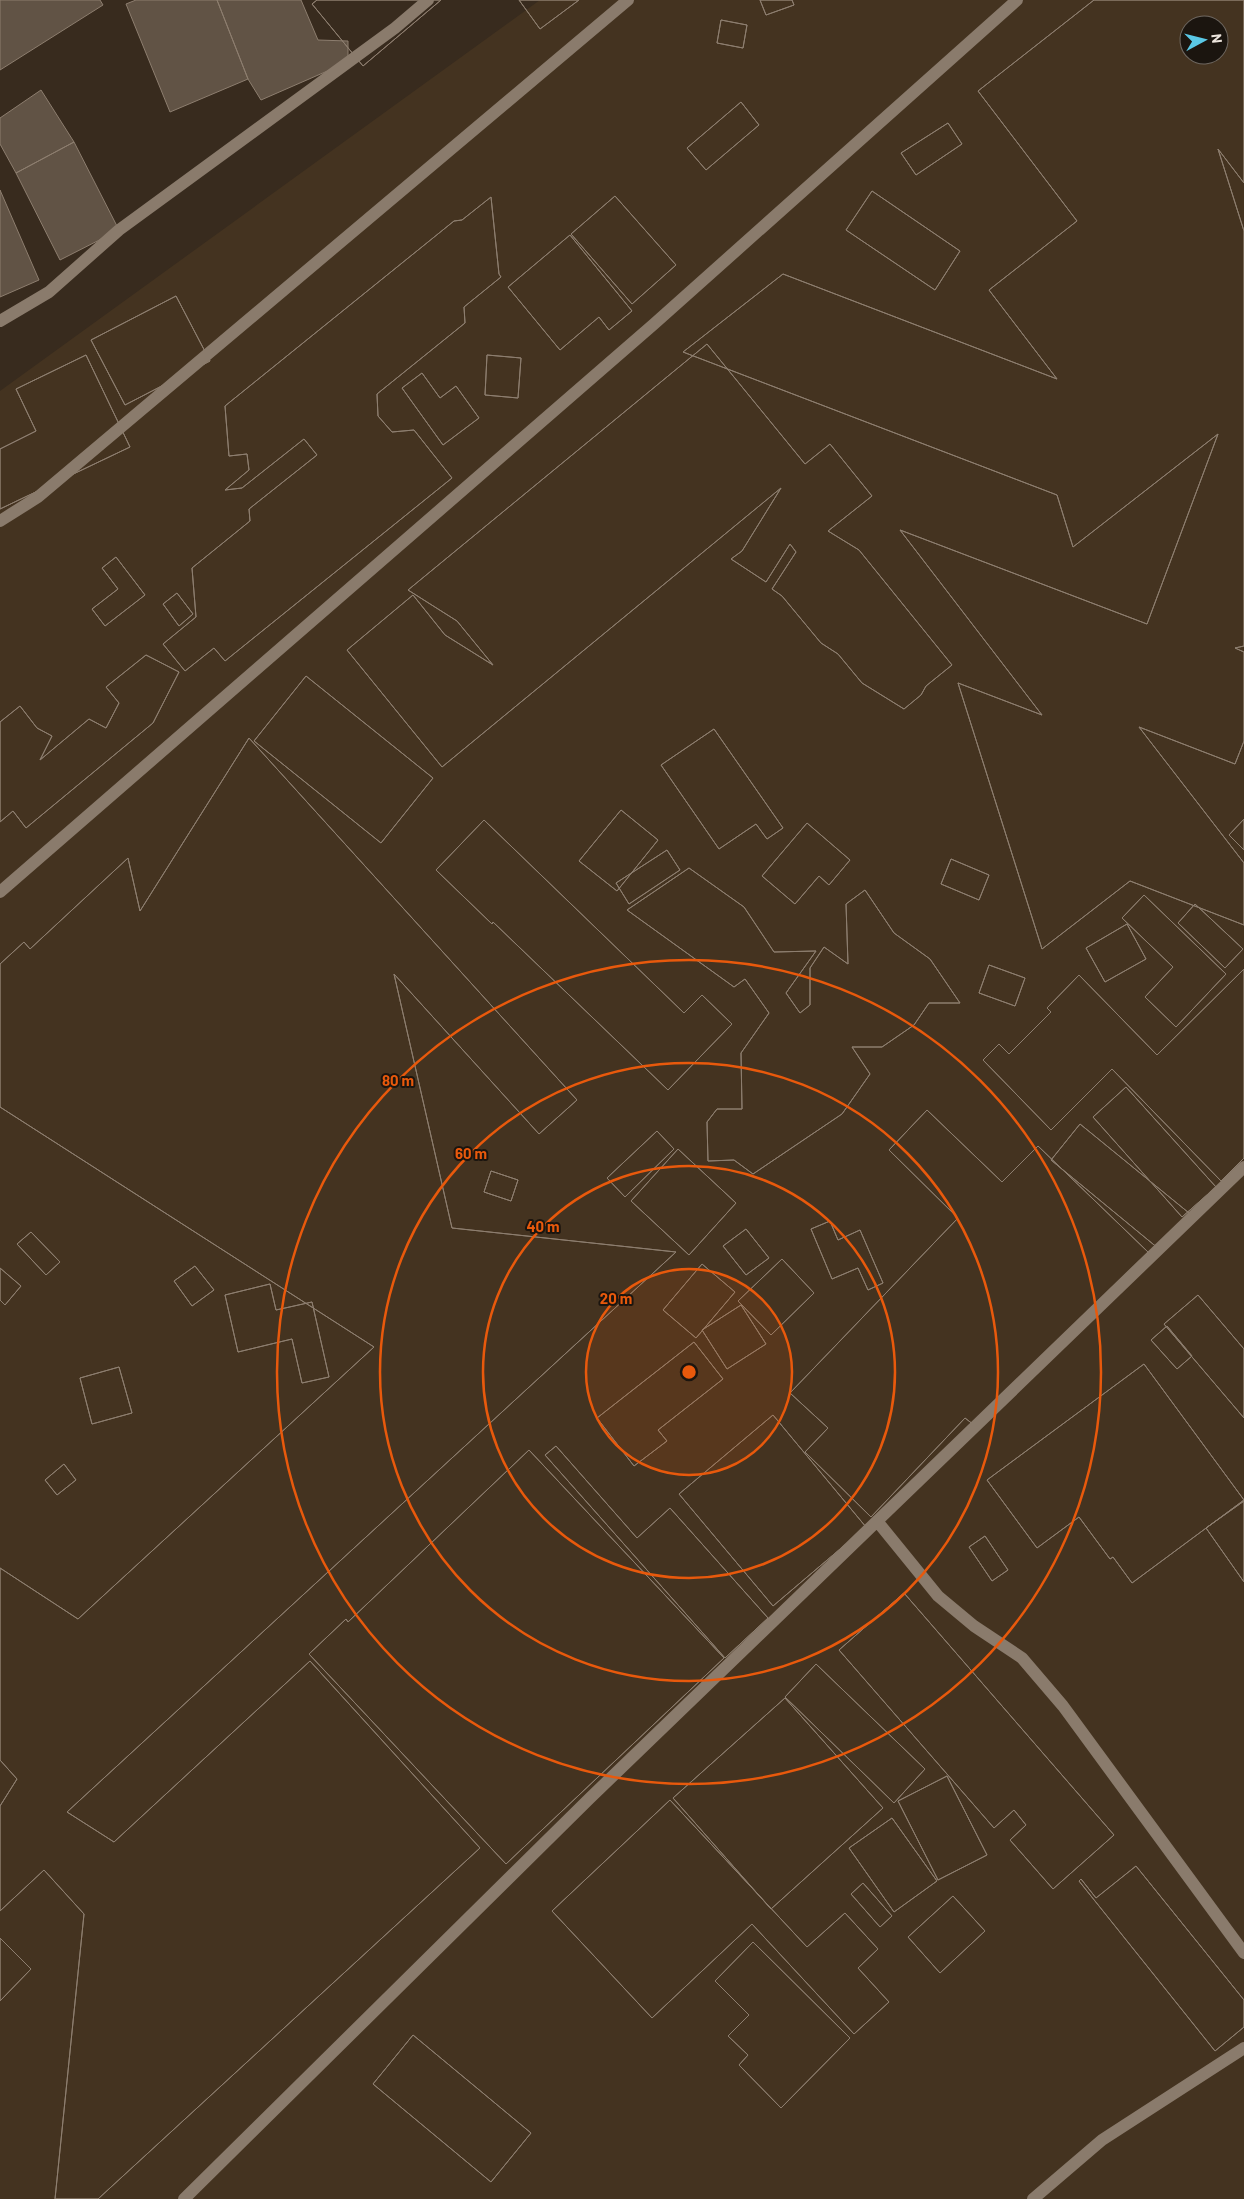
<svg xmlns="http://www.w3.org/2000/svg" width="1244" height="2199" font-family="Barlow,sans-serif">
<rect width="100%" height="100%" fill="#382b1e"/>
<path fill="#443320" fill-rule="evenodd" d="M540 0H1244V2199H0V391ZM1189 25H1219V55H1189Z"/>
<path fill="#615345" stroke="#8d7e6f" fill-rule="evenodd" d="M0 0H100L103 5 0 70Z
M136 0H217L248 79 170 112 126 4Z
M217 0H301L318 40 348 41V62L261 100 248 79Z
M317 0H441L363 66 312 4Z
M317 0H441L363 66 312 4Z
M519 0H579L540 29Z
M519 0H579L540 29Z
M760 0H792L794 5 766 15Z
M760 0H792L794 5 766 15Z
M1094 0H1244V183L1218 149 1244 231V646L1235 648 1244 652V741L1235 764 1139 727 1244 863V925L1130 881 1042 949 958 683 1042 715 900 530 1147 624 1218 434 1073 547 1057 495 683 352 783 274 1057 379 989 290 1077 221 978 91ZM1189 25H1219V55H1189Z
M1094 0H1244V183L1218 149 1244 231V646L1235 648 1244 652V741L1235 764 1139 727 1244 863V925L1130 881 1042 949 958 683 1042 715 900 530 1147 624 1218 434 1073 547 1057 495 683 352 783 274 1057 379 989 290 1077 221 978 91ZM1189 25H1219V55H1189Z
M721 20 747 25 743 48 717 43Z
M721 20 747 25 743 48 717 43Z
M41 90 74 142 16 173 0 144V118Z
M741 102 759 125 706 170 687 148Z
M741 102 759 125 706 170 687 148Z
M948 123 962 144 916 175 901 153Z
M948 123 962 144 916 175 901 153Z
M74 142 119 230 60 260 16 173Z
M0 190 39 280 0 297Z
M872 191 960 251 935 290 846 230Z
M872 191 960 251 935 290 846 230Z
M615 196 676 265 632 304 571 234Z
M615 196 676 265 632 304 571 234Z
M491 197 499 274 501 277 464 307 465 323 377 394 378 416 392 432 414 430 452 478 225 661 214 648 185 671 163 644 196 617 192 568 250 521 249 509 317 455 304 439 242 488 225 490 249 470 247 454 229 456 225 406 454 221 462 220Z
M491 197 499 274 501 277 464 307 465 323 377 394 378 416 392 432 414 430 452 478 225 661 214 648 185 671 163 644 196 617 192 568 250 521 249 509 317 455 304 439 242 488 225 490 249 470 247 454 229 456 225 406 454 221 462 220Z
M570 235 632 311 609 330 599 317 560 350 508 287Z
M570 235 632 311 609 330 599 317 560 350 508 287Z
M176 296 210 361 125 405 91 340Z
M176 296 210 361 125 405 91 340Z
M707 344 805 464 830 444 872 496 828 531 859 550 952 665 926 686 921 695 904 709 862 683 838 654 821 643 782 596 772 589 796 552 790 544 766 582 731 559 742 551 781 488 442 767 347 650 413 595 445 635 493 665 457 621 408 590Z
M707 344 805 464 830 444 872 496 828 531 859 550 952 665 926 686 921 695 904 709 862 683 838 654 821 643 782 596 772 589 796 552 790 544 766 582 731 559 742 551 781 488 442 767 347 650 413 595 445 635 493 665 457 621 408 590Z
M86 355 130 447 0 509V449L36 431 16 389Z
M86 355 130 447 0 509V449L36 431 16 389Z
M487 355 521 358 518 398 485 395Z
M487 355 521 358 518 398 485 395Z
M422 373 440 398 456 386 479 418 443 445 402 388Z
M422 373 440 398 456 386 479 418 443 445 402 388Z
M116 557 145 595 105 626 92 609 118 589 102 568Z
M116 557 145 595 105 626 92 609 118 589 102 568Z
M177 593 193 614 179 626 163 604Z
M177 593 193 614 179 626 163 604Z
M146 655 179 672 153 723 26 828 13 811 0 822V722L20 706 37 728 52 736 40 760 89 719 106 728 119 703 106 687Z
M146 655 179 672 153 723 26 828 13 811 0 822V722L20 706 37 728 52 736 40 760 89 719 106 728 119 703 106 687Z
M306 676 433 778 381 843 254 741Z
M306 676 433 778 381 843 254 741Z
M714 729 783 828 767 839 756 824 719 849 661 765Z
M714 729 783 828 767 839 756 824 719 849 661 765Z
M249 738 577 1100 539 1134 394 974 452 1228 676 1252 67 1812 114 1842 310 1661 480 1848 98 2199H55L84 1914 44 1870 0 1911V1806L17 1779 0 1760V1568L78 1619 374 1347 0 1107V964L24 942 30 949 128 858 140 911Z
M249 738 577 1100 539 1134 394 974 452 1228 676 1252 67 1812 114 1842 310 1661 480 1848 98 2199H55L84 1914 44 1870 0 1911V1806L17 1779 0 1760V1568L78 1619 374 1347 0 1107V964L24 942 30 949 128 858 140 911Z
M621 810 658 840 617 891 579 861Z
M621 810 658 840 617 891 579 861Z
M1244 819V850L1229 835Z
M1244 819V850L1229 835Z
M484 820 684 1013 702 995 732 1024 668 1090 493 922 492 924 436 870Z
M484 820 684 1013 702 995 732 1024 668 1090 493 922 492 924 436 870Z
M807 823 850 860 829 885 819 876 795 904 762 876Z
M807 823 850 860 829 885 819 876 795 904 762 876Z
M667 850 680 870 629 904 616 883Z
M667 850 680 870 629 904 616 883Z
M951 859 989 875 979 900 941 884Z
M951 859 989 875 979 900 941 884Z
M689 868 744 907 774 952 816 951 786 993 800 1013 810 1005V968L824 947 848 964 846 904 865 890 894 933 930 959 960 1003H929L914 1025 882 1047H852L870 1074 842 1114 753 1174 734 1160 708 1161 707 1122 717 1109H742L741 1053 769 1013 745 979 734 987 627 910Z
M689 868 744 907 774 952 816 951 786 993 800 1013 810 1005V968L824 947 848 964 846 904 865 890 894 933 930 959 960 1003H929L914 1025 882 1047H852L870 1074 842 1114 753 1174 734 1160 708 1161 707 1122 717 1109H742L741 1053 769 1013 745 979 734 987 627 910Z
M1144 895 1226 974 1176 1027 1145 997 1173 967 1122 918Z
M1144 895 1226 974 1176 1027 1145 997 1173 967 1122 918Z
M1195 904 1243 949 1225 968 1178 923Z
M1195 904 1243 949 1225 968 1178 923Z
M1127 924 1146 959 1105 982 1086 948Z
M1127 924 1146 959 1105 982 1086 948Z
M989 965 1025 978 1015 1006 979 993Z
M989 965 1025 978 1015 1006 979 993Z
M1244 969V1158L1221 1181 1112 1069 1051 1130 983 1060 999 1044 1009 1054 1051 1012 1047 1008 1079 975 1157 1055Z
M1244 969V1158L1221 1181 1112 1069 1051 1130 983 1060 999 1044 1009 1054 1051 1012 1047 1008 1079 975 1157 1055Z
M1126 1087 1216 1187 1182 1217 1093 1117Z
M1126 1087 1216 1187 1182 1217 1093 1117Z
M927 1110 1002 1182 1038 1146 1148 1252 974 1425 965 1418 871 1517 805 1452 828 1428 790 1393 958 1218 889 1150Z
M927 1110 1002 1182 1038 1146 1148 1252 974 1425 965 1418 871 1517 805 1452 828 1428 790 1393 958 1218 889 1150Z
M1080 1124 1189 1213 1159 1249 1051 1160Z
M1080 1124 1189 1213 1159 1249 1051 1160Z
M657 1131 674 1149 625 1197 607 1178Z
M657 1131 674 1149 625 1197 607 1178Z
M678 1149 736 1203 689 1255 631 1201Z
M678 1149 736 1203 689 1255 631 1201Z
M491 1171 518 1180 511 1201 484 1192Z
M491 1171 518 1180 511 1201 484 1192Z
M830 1221 838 1240 860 1230 883 1283 868 1290 858 1268 832 1279 811 1229Z
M830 1221 838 1240 860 1230 883 1283 868 1290 858 1268 832 1279 811 1229Z
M746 1229 769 1258 746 1275 723 1246Z
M746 1229 769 1258 746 1275 723 1246Z
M31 1232 60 1262 46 1275 17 1244Z
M31 1232 60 1262 46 1275 17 1244Z
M782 1259 814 1293 771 1335 738 1301Z
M782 1259 814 1293 771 1335 738 1301Z
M702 1264 735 1292 696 1338 663 1310Z
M702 1264 735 1292 696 1338 663 1310Z
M195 1266 214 1290 192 1306 174 1281Z
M195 1266 214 1290 192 1306 174 1281Z
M0 1268 21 1286 5 1305 0 1300Z
M0 1268 21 1286 5 1305 0 1300Z
M270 1284 276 1310 312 1302 329 1377 302 1383 292 1339 238 1352 225 1295Z
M270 1284 276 1310 312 1302 329 1377 302 1383 292 1339 238 1352 225 1295Z
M1198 1295 1244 1349V1418L1164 1324Z
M1198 1295 1244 1349V1418L1164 1324Z
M741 1305 766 1344 727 1369 702 1330Z
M741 1305 766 1344 727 1369 702 1330Z
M1167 1326 1192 1356 1177 1369 1151 1340Z
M1167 1326 1192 1356 1177 1369 1151 1340Z
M694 1342 723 1379 658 1430 667 1441 634 1466 597 1418Z
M694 1342 723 1379 658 1430 667 1441 634 1466 597 1418Z
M1144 1364 1244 1500 1132 1583 1113 1557 1110 1559 1079 1517 1037 1548 987 1480Z
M1144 1364 1244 1500 1132 1583 1113 1557 1110 1559 1079 1517 1037 1548 987 1480Z
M119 1367 132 1413 92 1424 80 1378Z
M119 1367 132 1413 92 1424 80 1378Z
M773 1415 866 1527 773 1606 679 1494Z
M773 1415 866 1527 773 1606 679 1494Z
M556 1446 637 1538 670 1508 768 1618 725 1658 545 1455Z
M556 1446 637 1538 670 1508 768 1618 725 1658 545 1455Z
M529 1450 724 1658 506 1864 309 1654 346 1619 348 1622Z
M529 1450 724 1658 506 1864 309 1654 346 1619 348 1622Z
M64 1464 76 1480 57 1495 45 1480Z
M64 1464 76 1480 57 1495 45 1480Z
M1244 1501V1582L1206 1528Z
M1244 1501V1582L1206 1528Z
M985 1536 1008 1570 992 1581 969 1547Z
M985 1536 1008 1570 992 1581 969 1547Z
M904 1593 1114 1835 1053 1889 1010 1840 1026 1825 1014 1810 994 1828 839 1650Z
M904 1593 1114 1835 1053 1889 1010 1840 1026 1825 1014 1810 994 1828 839 1650Z
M816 1664 925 1769 894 1803 785 1697Z
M816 1664 925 1769 894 1803 785 1697Z
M785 1698 883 1808 771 1909 673 1798Z
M785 1698 883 1808 771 1909 673 1798Z
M947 1776 987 1855 938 1880 898 1801Z
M947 1776 987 1855 938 1880 898 1801Z
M670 1800 807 1947 845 1913 878 1949 858 1968 889 2002 854 2034 752 1924 652 2018 552 1911Z
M670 1800 807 1947 845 1913 878 1949 858 1968 889 2002 854 2034 752 1924 652 2018 552 1911Z
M892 1818 937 1881 894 1912 849 1848Z
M892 1818 937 1881 894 1912 849 1848Z
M1136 1866 1244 2000V2027L1215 2051 1079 1881 1081 1879 1096 1898Z
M1136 1866 1244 2000V2027L1215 2051 1079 1881 1081 1879 1096 1898Z
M863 1883 892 1916 880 1927 851 1894Z
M863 1883 892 1916 880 1927 851 1894Z
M953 1896 985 1931 940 1973 908 1937Z
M953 1896 985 1931 940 1973 908 1937Z
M0 1938 31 1969 0 2001Z
M0 1938 31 1969 0 2001Z
M753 1942 850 2038 781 2108 739 2065 748 2055 728 2036 749 2015 715 1981Z
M753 1942 850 2038 781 2108 739 2065 748 2055 728 2036 749 2015 715 1981Z
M413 2035 531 2133 491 2182 373 2084Z
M413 2035 531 2133 491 2182 373 2084Z"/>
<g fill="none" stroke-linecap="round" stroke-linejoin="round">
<path stroke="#8a7b6c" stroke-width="12" d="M0 321 49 292 119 230 395 28 428 0
M0 521 38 497 628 0
M0 892 654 324 1017 0
M877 1521 938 1596 974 1626 1022 1658 1063 1706 1244 1953
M184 2199 590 1798 1244 1167
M1033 2199 1102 2140 1244 2048"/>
</g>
<circle cx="689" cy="1372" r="103" fill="#e8590c" fill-opacity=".12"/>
<g fill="none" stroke="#e8590c" stroke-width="2.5">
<circle cx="689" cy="1372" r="103"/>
<circle cx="689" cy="1372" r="206"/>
<circle cx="689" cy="1372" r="309"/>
<circle cx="689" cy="1372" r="412"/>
</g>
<circle cx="689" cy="1372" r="8" fill="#e8590c" stroke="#1b150f" stroke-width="2.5"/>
<g font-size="15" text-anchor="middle" font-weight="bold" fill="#e8590c" stroke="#1b150f" stroke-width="4" stroke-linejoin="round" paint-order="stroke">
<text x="398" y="1086">80 m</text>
<text x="471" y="1159">60 m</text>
<text x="543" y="1232">40 m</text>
<text x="616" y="1304">20 m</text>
</g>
<g transform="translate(1204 40) rotate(83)"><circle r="24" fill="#1b150f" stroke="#6f6861"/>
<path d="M0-4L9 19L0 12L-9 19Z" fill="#5ac8e6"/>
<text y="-8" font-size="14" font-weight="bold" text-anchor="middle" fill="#ede5dd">N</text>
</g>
</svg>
